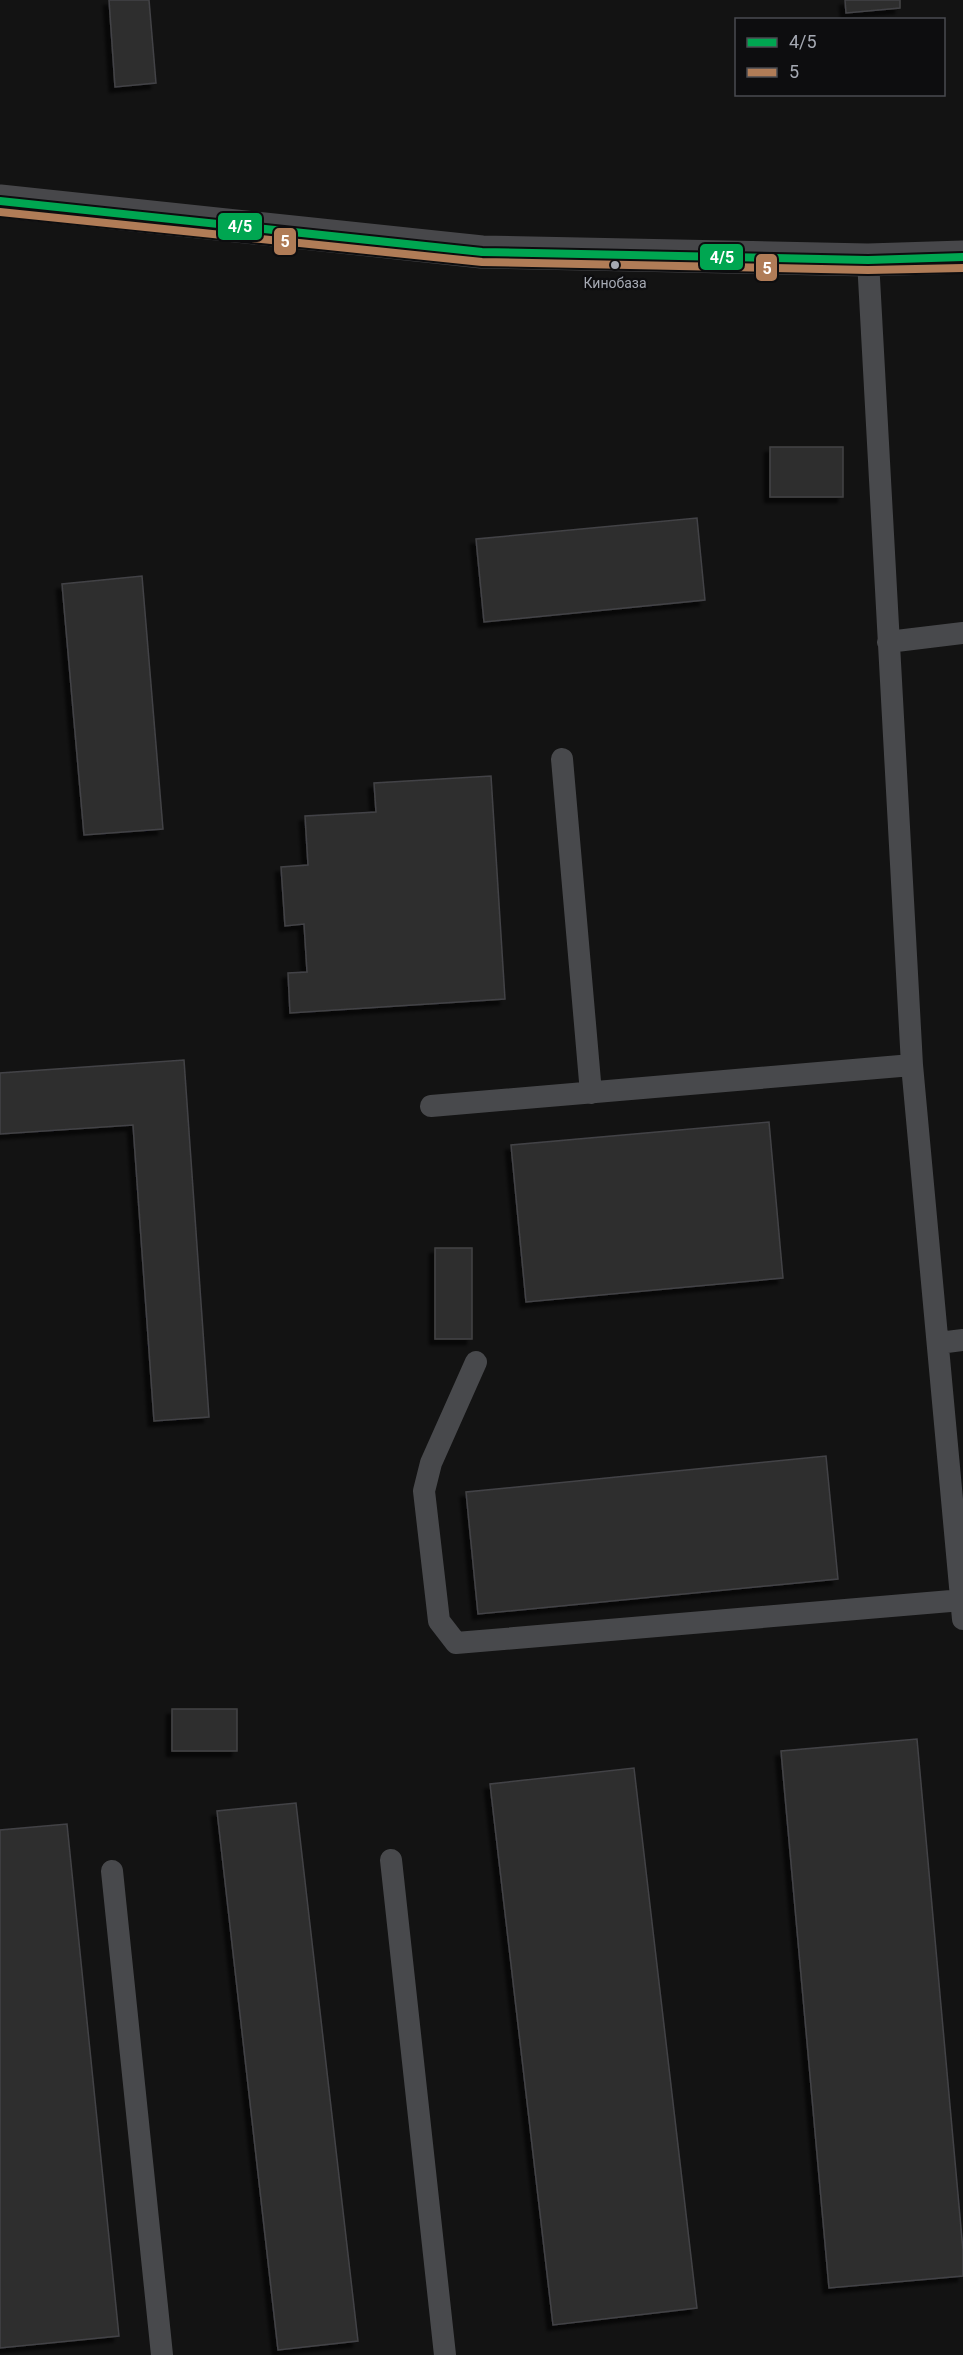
<svg xmlns="http://www.w3.org/2000/svg" width="963" height="2355" font-family="Roboto,sans-serif">
<defs>
<filter id="shadow"><feDropShadow dx="-5.5" dy="5.5" stdDeviation="1.5" flood-color="#0009"/></filter>
</defs>
<rect width="100%" height="100%" fill="#131313"/>
<path fill="#2e2e2e" stroke="#434346" stroke-width="1.5" filter="url(#shadow)" d="M109 0H149L156 83 115 87Z
M845 0H900V8L846 13Z
M770 447H843V497H770Z
M697 518 705 600 484 622 476 539Z
M142 576 163 829 84 835 62 584Z
M491 776 505 999 290 1013 288 973 307 972 304 924 285 926 281 867 308 865 305 816 376 812 374 783Z
M184 1060 209 1417 154 1421 133 1125 0 1134V1073Z
M769 1122 783 1278 526 1302 511 1145Z
M435 1248H472V1339H435Z
M826 1456 838 1579 478 1614 466 1492Z
M172 1709H237V1751H172Z
M917 1739 963 2250V2276L829 2288 781 1751Z
M634 1768 697 2308 553 2325 490 1784Z
M296 1803 358 2341 278 2350 217 1811Z
M67 1824 119 2336 0 2348V1830Z"/>
<g fill="none" stroke-linecap="round" stroke-linejoin="round">
<path stroke="#48494c" stroke-width="22" d="M868 260 912 1065 963 1619
M888 642 963 633
M562 759 591 1093
M431 1106 912 1065
M939 1343 963 1340
M476 1362 431 1463 424 1491 439 1621 456 1643 963 1600
M391 1860 445 2355
M112 1871 162 2355"/>
<path stroke="#47474a" stroke-width="33" d="M0 201 482 252 868 260 963 257"/>
<defs>
<path id="bus-1" d="M0 201 482 252 868 260 963 257"/>
<path id="bus-2" d="M0 212 482 262 868 270 963 268"/>
</defs>
<use href="#bus-1" stroke="#0d0d0f" stroke-width="12"/>
<use href="#bus-2" stroke="#0d0d0f" stroke-width="12"/>
<use href="#bus-1" stroke="#00a651" stroke-width="8"/>
<use href="#bus-2" stroke="#b07c57" stroke-width="8"/>
</g>
<circle fill="#a5a9b3" stroke="#0d0d0f" stroke-width="2" cx="615" cy="265" r="5"/>
<g text-anchor="middle" stroke-width="4.5" stroke-linejoin="round" paint-order="stroke">
<g font-size="14" fill="#a5a9b3" stroke="#0d0d0f">
<text x="615" y="288">Кинобаза</text>
</g>
</g>
<g stroke="#0d0d0f" stroke-width="2">
<rect x="217" y="212" width="46" height="29" rx="6" fill="#00a651"/>
<rect x="273" y="227" width="24" height="29" rx="6" fill="#b07c57"/>
<rect x="699" y="243" width="45" height="28" rx="6" fill="#00a651"/>
<rect x="755" y="253" width="23" height="29" rx="6" fill="#b07c57"/>
</g>
<g font-size="16" text-anchor="middle" font-weight="bold" fill="#fff">
<text x="240" y="232">4/5</text>
<text x="285" y="247">5</text>
<text x="722" y="263">4/5</text>
<text x="767" y="274">5</text>
</g>
<rect x="735" y="18" width="210" height="78" fill="#0d0d0f" stroke="#4a4b51" stroke-width="1.5"/>
<rect x="747" y="38" width="30" height="9" fill="#00a651" stroke="#4a4b51" stroke-width="1.5"/>
<text x="789" y="48" font-size="18" fill="#a5a9b3">4/5</text>
<rect x="747" y="68" width="30" height="9" fill="#b07c57" stroke="#4a4b51" stroke-width="1.5"/>
<text x="789" y="78" font-size="18" fill="#a5a9b3">5</text>
</svg>
